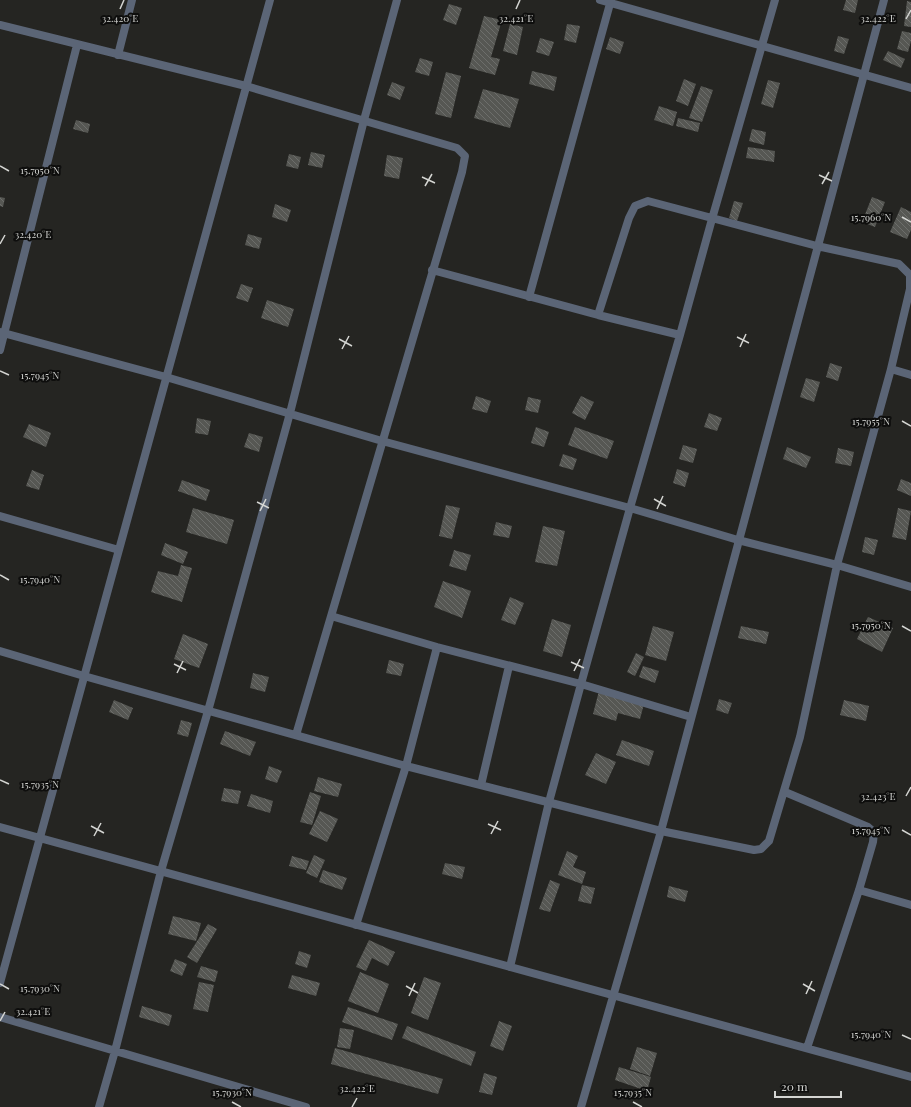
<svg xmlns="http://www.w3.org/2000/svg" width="911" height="1107" font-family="'Playfair Display',serif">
<defs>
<pattern id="building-back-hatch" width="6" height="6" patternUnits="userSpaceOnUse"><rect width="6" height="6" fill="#565753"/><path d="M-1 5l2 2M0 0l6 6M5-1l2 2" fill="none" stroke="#6d6e6b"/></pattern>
</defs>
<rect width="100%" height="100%" fill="#252522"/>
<path fill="url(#building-back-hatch)" d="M846 0H858L855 13 843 10Z
M907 1 911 2V27L904 26Z
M449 4 462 8 456 25 443 20Z
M484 16 502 20 491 57 500 59 495 75 469 68Z
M510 24 523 27 517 55 503 51Z
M567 24 580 26 576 43 564 40Z
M902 31 911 33V41L908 52 897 49Z
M838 36 849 39 844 54 834 51Z
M610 37 624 42 620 54 606 49Z
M540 38 554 42 549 56 536 52Z
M888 51 905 59 901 68 883 60Z
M420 58 433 62 429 76 415 72Z
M532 71 557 77 554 91 529 84Z
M446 72 461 76 451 118 435 114Z
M684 79 696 84 688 106 676 101Z
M768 80 780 83 773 108 761 104Z
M392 82 405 87 400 100 387 95Z
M701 86 713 90 702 122 689 118Z
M483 89 519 99 510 128 474 118Z
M659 106 677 112 673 126 654 120Z
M678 118 700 123 698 132 676 126Z
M76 120 90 124 88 133 73 129Z
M752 129 766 132 764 145 749 141Z
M748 147 775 151 774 162 746 158Z
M311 152 325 155 322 168 308 165Z
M289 154 301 157 298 169 286 166Z
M387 155 403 158 399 179 384 176Z
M0 197 5 198 3 207 0 206Z
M872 197 885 202 875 227 862 222Z
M734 201 743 203 737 221 729 218Z
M275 204 291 210 287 222 272 217Z
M901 207 911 212V230L907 239 890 232Z
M248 234 262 238 259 249 245 245Z
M241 284 253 288 248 302 236 298Z
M267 300 294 309 288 327 261 318Z
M830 363 842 367 838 381 826 377Z
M806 378 820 382 814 402 800 397Z
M476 396 491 401 487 413 472 409Z
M581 396 594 402 585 420 572 413Z
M528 397 541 400 538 413 525 410Z
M709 413 722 418 717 431 704 427Z
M197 418 211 421 208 435 195 433Z
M29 424 51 433 46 447 23 437Z
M536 427 549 432 544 447 531 443Z
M575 427 614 441 607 459 568 445Z
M249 433 263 437 259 452 244 447Z
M683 445 697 449 693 463 679 459Z
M787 447 811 457 806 468 783 459Z
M838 448 854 452 851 466 835 463Z
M563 454 577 459 573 470 559 466Z
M677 469 689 473 685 487 673 483Z
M32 470 44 475 39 490 26 486Z
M901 479 911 483V496L897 490Z
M182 480 210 490 206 501 178 491Z
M446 505 460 508 452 539 439 536Z
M193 508 234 520 227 544 186 532Z
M898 508 911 511 906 540 892 537Z
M496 522 512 526 509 538 493 535Z
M543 526 565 531 557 566 535 562Z
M865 537 878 540 874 555 862 552Z
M165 543 188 552 183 564 161 555Z
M454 550 471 555 466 571 449 566Z
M181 565 192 568 182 602 151 592 158 571 178 576Z
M443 581 471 591 462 618 434 607Z
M510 597 524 603 515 625 501 620Z
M868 617 893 628 882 652 857 639Z
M552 619 571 625 562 657 543 651Z
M653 626 674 632 666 661 645 655Z
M741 626 769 632 766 644 738 638Z
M183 634 208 644 199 668 174 659Z
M636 653 644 657 635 676 627 672Z
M389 660 404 664 401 676 386 673Z
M643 666 659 671 655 683 639 677Z
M253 673 269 677 265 692 250 688Z
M600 687 645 700 640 719 618 713 616 721 593 714Z
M719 699 732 703 728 714 716 710Z
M114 700 133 708 128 720 109 712Z
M844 700 869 706 866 721 840 715Z
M181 720 192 723 188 737 177 734Z
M225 731 256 742 250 756 220 744Z
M622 740 654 751 649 766 616 755Z
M596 753 616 762 606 784 585 775Z
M269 766 282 771 277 783 265 779Z
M318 777 342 784 338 797 314 791Z
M224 788 241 791 238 804 221 801Z
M310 792 321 796 312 825 300 822Z
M251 794 273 801 270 813 247 806Z
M320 811 338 819 327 842 309 834Z
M567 851 578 856 573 867 586 872 582 884 558 875Z
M314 855 325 860 317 878 306 873Z
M292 856 309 861 306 870 289 866Z
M445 863 465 867 462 879 442 874Z
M323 870 347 878 342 890 319 882Z
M550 880 560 884 550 912 539 909Z
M582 885 595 888 591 904 578 901Z
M669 886 688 891 685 902 667 897Z
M173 916 201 923 196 941 168 934Z
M208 924 217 929 197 963 187 957Z
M369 940 395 952 388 966 372 958 366 971 356 967Z
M299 951 311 955 307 968 295 964Z
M175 959 187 964 182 976 170 971Z
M201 966 218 971 215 982 197 977Z
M360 972 389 984 378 1013 348 1001Z
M292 975 320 983 316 996 288 988Z
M424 977 441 983 428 1020 411 1013Z
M199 982 214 985 208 1012 193 1009Z
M142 1006 172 1015 169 1026 139 1017Z
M348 1007 398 1024 392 1040 342 1022Z
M499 1021 512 1026 503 1051 490 1046Z
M407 1026 476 1052 471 1066 402 1038Z
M340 1028 354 1030 350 1049 337 1047Z
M637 1047 657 1053 650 1076 630 1069Z
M335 1048 443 1079 438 1094 331 1064Z
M619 1067 651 1077 647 1091 615 1080Z
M484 1073 497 1077 492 1095 479 1092Z"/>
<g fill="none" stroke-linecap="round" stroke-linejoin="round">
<path stroke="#5b6576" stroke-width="8" d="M600 0 911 88
M0 25 246 86 457 148 465 156 462 172 296 735
M118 55 132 0
M432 270 598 315 680 335
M529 297 611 0
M0 332 166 377 382 441 630 508 738 540 837 565 911 587
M0 350 77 45
M891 369 911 375
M0 516 119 550
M331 616 437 647 581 684 691 717
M0 651 84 676 406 766 661 831 754 850 761 849 769 841 800 737 837 565 891 369 910 289V275L899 264 817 246 648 201 635 206 629 218 598 315
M481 785 509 666
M785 792 868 827 874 832 873 842 859 890 807 1048
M0 827 911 1077
M859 890 911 905
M356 925 406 766 437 647
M510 967 549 802 581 684 630 508 680 335 712 219 775 0
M0 983 270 0
M0 1017 306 1107
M99 1107 115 1051 161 871 208 711 290 413 364 120 397 0
M581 1107 661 831 884 0"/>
</g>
<path fill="none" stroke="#d4d5d2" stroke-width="1.5" d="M120 9 124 0M516 9 520 0M906 19 911 10M0 166 9 171M819 175 832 181M422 177 435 183M822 184 829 172M425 186 432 174M902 217 911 222M0 244 5 235M737 337 749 343M339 339 352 346M740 347 746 334M342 349 349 336M0 371 9 375M902 421 911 426M654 499 666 506M257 502 269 508M657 509 663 496M260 511 266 499M0 575 9 580M902 626 911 631M571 662 584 668M174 664 186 670M574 671 580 659M177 673 183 661M0 780 9 784M906 796 911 787M488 824 501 830M91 826 104 833M902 830 911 835M491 834 498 821M94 836 101 823M0 984 9 989M803 984 815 991M406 986 418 993M806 994 812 981M409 996 415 983M0 1021 5 1012M902 1035 911 1039M232 1102 241 1107M633 1102 642 1107M352 1107 357 1098"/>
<g font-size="10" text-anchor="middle" fill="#d4d5d2" stroke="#0e0e0d" stroke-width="4" stroke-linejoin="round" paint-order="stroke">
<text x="120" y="22">32.420°E</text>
<text x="516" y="22">32.421°E</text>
<text x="878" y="22">32.422°E</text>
<text x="40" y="174">15.7950°N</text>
<text x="871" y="221">15.7960°N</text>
<text x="33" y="238">32.420°E</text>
<text x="40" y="379">15.7945°N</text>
<text x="871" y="425">15.7955°N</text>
<text x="40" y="583">15.7940°N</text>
<text x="871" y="629">15.7950°N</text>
<text x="40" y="788">15.7935°N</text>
<text x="878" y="800">32.423°E</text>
<text x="871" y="834">15.7945°N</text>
<text x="40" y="992">15.7930°N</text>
<text x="33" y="1015">32.421°E</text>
<text x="871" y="1038">15.7940°N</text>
<text x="357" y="1092">32.422°E</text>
<text x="232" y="1096">15.7930°N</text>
<text x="633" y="1096">15.7935°N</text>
</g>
<path d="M775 1091v6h66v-6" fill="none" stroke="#d4d5d2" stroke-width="2"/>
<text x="781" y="1091" font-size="12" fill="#d4d5d2" stroke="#0e0e0d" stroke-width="3" paint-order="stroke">20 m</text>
</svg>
